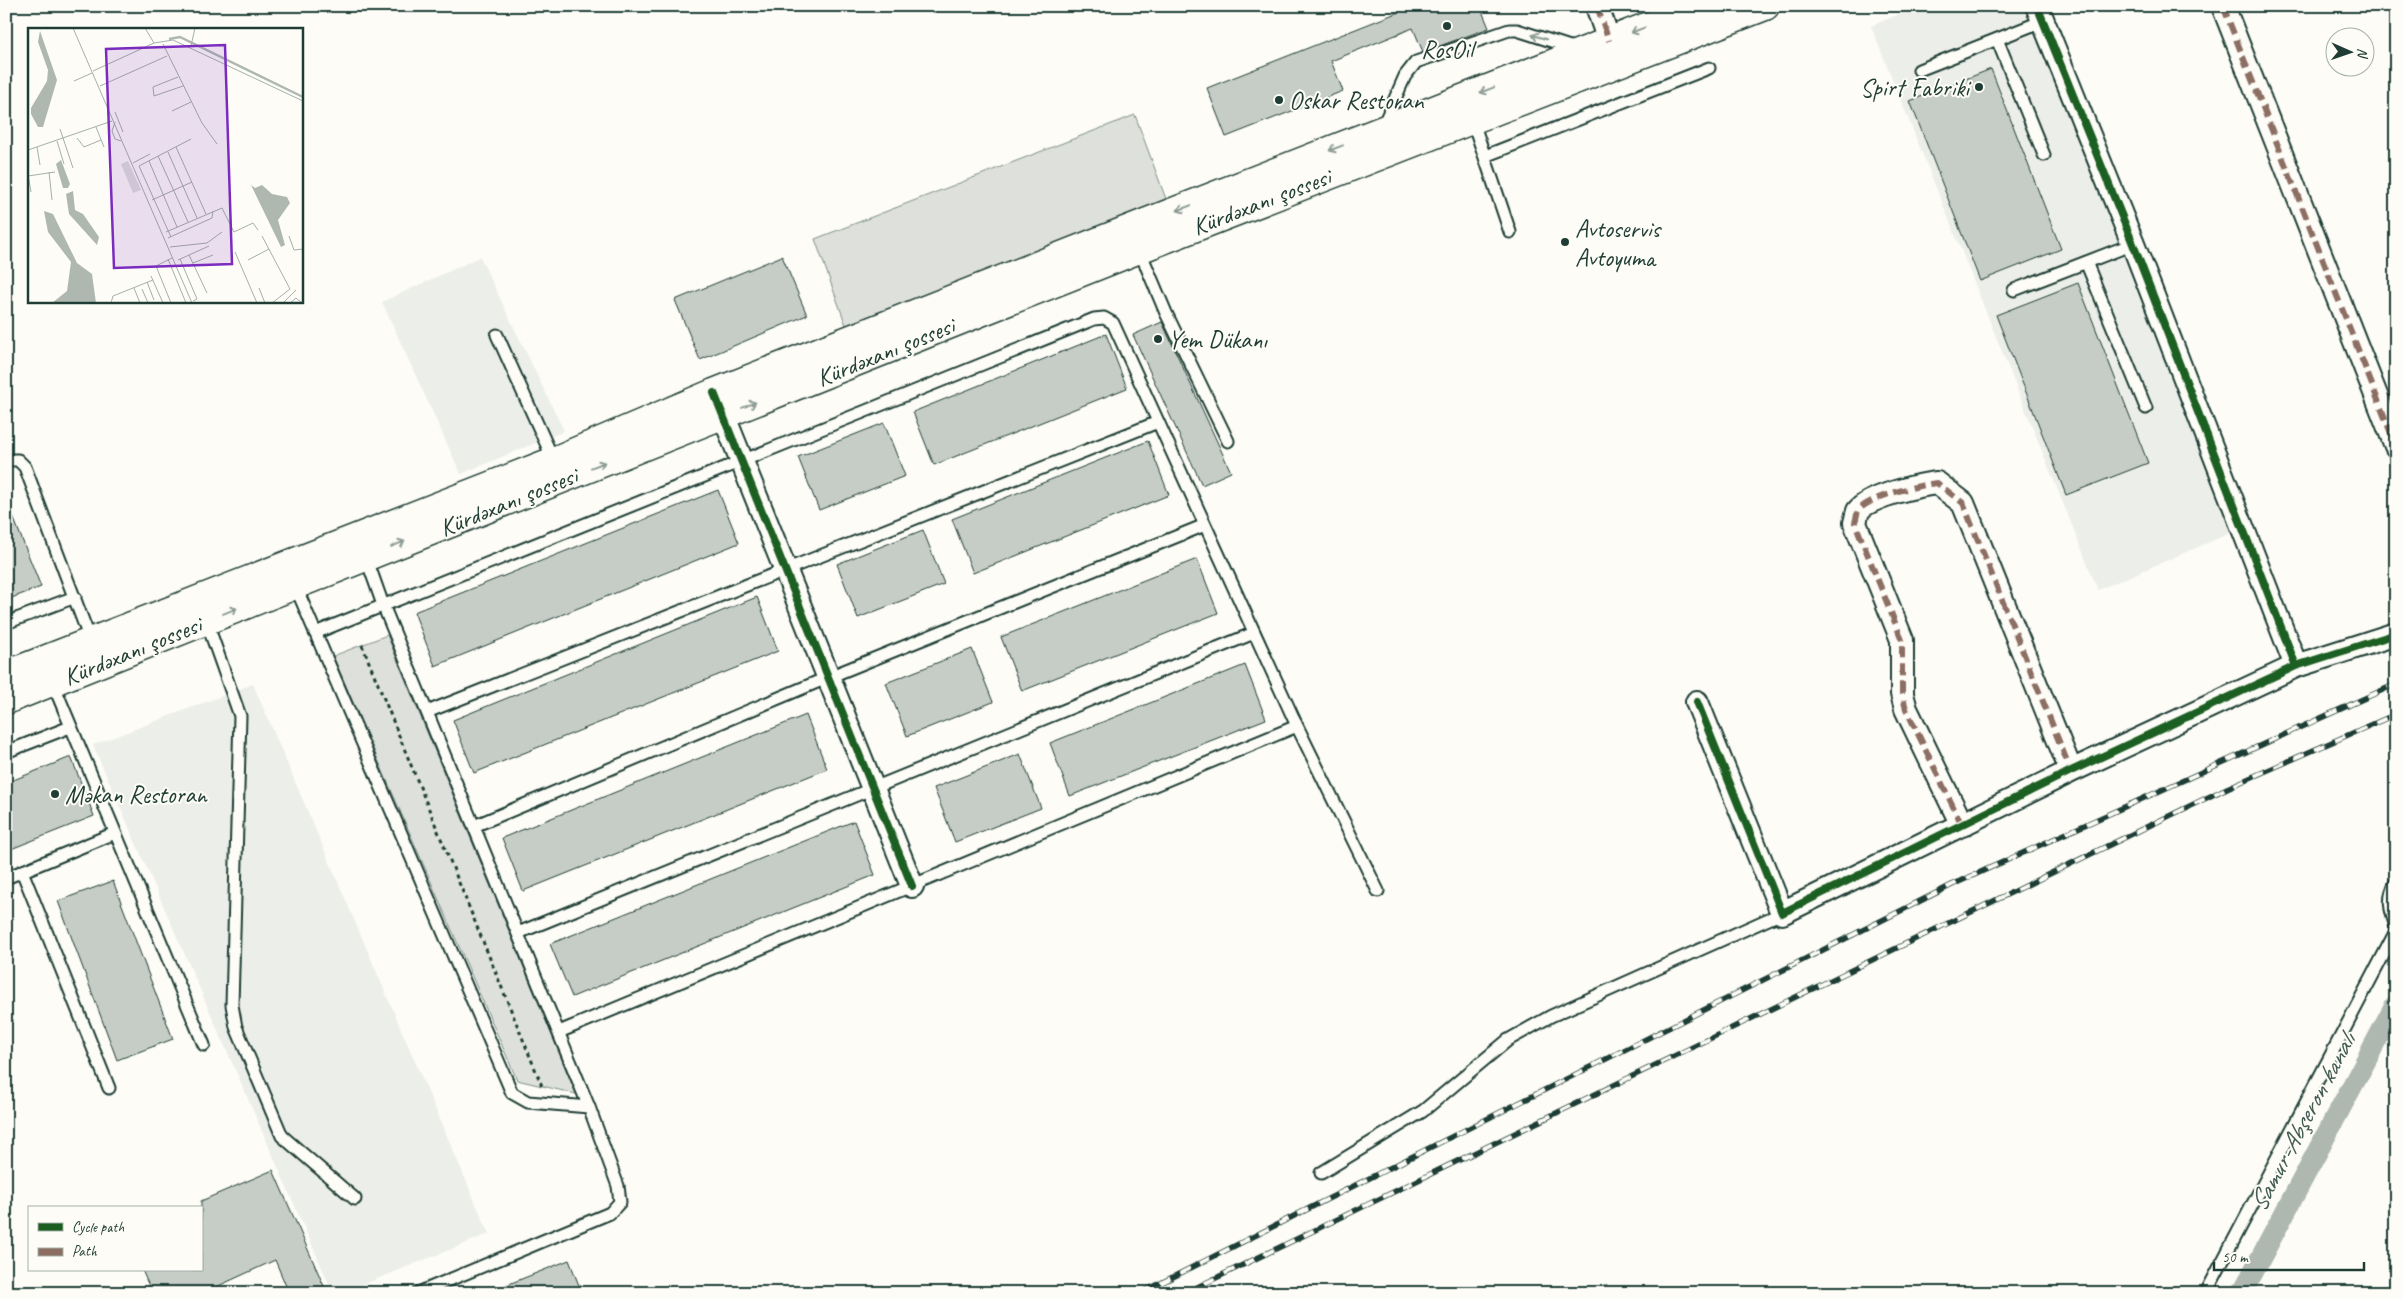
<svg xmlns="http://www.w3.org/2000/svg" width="2402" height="1299" font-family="Caveat,sans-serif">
<rect width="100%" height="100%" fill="#fdfcf7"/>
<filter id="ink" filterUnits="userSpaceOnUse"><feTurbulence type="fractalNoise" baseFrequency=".02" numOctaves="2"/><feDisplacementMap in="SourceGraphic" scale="10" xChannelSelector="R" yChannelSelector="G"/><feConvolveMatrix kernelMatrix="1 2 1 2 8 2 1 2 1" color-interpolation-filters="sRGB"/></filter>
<g filter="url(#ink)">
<path fill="#eceee9" d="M1919 6H2025L2235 531 2098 590 1871 26Z
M480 257 564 431 461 474 382 302Z
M253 684 489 1234 342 1293H333L93 745Z"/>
<path fill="#dde0db" stroke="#7e8e88" d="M1135 115 1166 199 847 328 815 239Z
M387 635 576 1094 517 1080 333 656Z"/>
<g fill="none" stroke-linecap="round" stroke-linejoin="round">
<path stroke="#aeb8b1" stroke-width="21" d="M2242 1293 2396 1004"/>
</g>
<path fill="#c6cdc7" stroke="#1f3d34" d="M1414 6H1480L1489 28 1423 52 1413 28 1331 61 1343 91 1226 137 1207 88Z
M1991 69 2061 249 1980 281 1910 101Z
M782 256 807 315 700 360 675 300Z
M2078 283 2148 463 2066 495 1996 315Z
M1162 322 1231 472 1202 485 1133 335Z
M1106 334 1127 388 934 465 913 412Z
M884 423 905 476 819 510 798 457Z
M1148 441 1169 495 973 573 952 519Z
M718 490 739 543 435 666 414 612Z
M6 499 41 587 6 600Z
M923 530 944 584 858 618 837 564Z
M1197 559 1218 613 1022 691 1001 637Z
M757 597 778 651 474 773 453 720Z
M972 649 993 702 907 736 886 683Z
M1245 665 1266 719 1070 796 1050 743Z
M806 715 827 769 523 891 502 838Z
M1020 754 1041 808 955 842 934 788Z
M71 757 94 816 6 851V783Z
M854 821 875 875 572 997 550 944Z
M113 881 173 1039 117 1060 58 901Z
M273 1170 327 1293H289L275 1260 214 1288 216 1293H152L142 1270H201V1201Z
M569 1260 582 1293H489V1292Z"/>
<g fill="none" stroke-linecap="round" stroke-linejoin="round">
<defs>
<path id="service" d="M1997 39 2044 155
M1919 70 2043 21
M1472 119 1510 232
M1383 126 1405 76 1416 62 1509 30H1517L1576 49
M1485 156 1709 68
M1139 249 1166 313 1228 441
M2086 262 2146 408
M2014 290 2133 244
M497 335 554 461
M6 460H18L25 467 91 642
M366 557 383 605 589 1107 618 1186 620 1202 610 1213 418 1293
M295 585 512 1093 528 1102 589 1107
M206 620 240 716 232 1005 236 1027 282 1136 355 1199
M6 623 75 597
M315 633 1094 319 1104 318 1113 323 1297 726 1378 891
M52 681 204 1045
M427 712 1158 422
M6 752 70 727
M474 826 829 677 1205 525
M22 871 109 1088
M6 878 115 833
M2396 882C2387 898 2390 910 2396 926
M518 933 1254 633
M559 1032 1297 726
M1321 1173 1423 1111 1508 1040 1551 1016 1782 913
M2206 1293 2396 931"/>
<path id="minor" d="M1597 6 1609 41
M2037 6 2133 244 2296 666
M2223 6 2396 446
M717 399 912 886
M1697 702 1782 913 2071 771 2296 666 2396 634
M1962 825 1906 709 1902 694V640L1855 523C1856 519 1857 514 1858 511 1869 496 1920 485 1937 483L1963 503 2071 771"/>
<path id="primary" d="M6 675 554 461 714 393 1130 229 1700 6
M6 700 1139 249 1765 6"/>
</defs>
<use href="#service" stroke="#1f3d34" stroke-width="15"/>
<use href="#minor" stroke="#1f3d34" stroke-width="26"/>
<use href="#primary" stroke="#1f3d34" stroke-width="31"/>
<path stroke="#1f3d34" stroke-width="3" stroke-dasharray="4 4" stroke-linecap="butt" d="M362 645 542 1086"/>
<use href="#service" stroke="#fdfcf7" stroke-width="11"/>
<use href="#minor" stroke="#fdfcf7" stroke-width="22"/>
<use href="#primary" stroke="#fdfcf7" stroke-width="28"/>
<defs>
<path id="rail" d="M1141 1293 1952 885 2396 684
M1185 1293 2227 788 2396 714"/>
</defs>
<use href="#rail" stroke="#1f3d34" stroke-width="5.5"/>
<use href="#rail" stroke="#fdfcf7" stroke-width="4" stroke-dasharray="11" stroke-linecap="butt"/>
<path stroke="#8d6e63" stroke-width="6" stroke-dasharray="12 6" stroke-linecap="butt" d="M1597 6 1609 41
M2223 6 2396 446
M1962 825 1906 709 1902 694V640L1855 523C1856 519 1857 514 1858 511 1869 496 1920 485 1937 483L1963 503 2071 771"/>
<defs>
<path id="cycleway" d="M2037 6 2133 244 2296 666
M714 393 912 886
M1697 702 1782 913 2071 771 2296 666 2396 634"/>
</defs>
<use href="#cycleway" stroke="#fdfcf7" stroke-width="11"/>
<use href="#cycleway" stroke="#1b5e20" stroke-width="8"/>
</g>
<defs><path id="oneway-shaft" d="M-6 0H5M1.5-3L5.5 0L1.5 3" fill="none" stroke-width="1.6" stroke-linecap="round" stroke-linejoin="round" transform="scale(1.25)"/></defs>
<g stroke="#8e9c96">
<use href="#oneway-shaft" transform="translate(1638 30) rotate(159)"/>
<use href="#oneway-shaft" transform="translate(1539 37) rotate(-162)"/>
<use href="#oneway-shaft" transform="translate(1487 90) rotate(159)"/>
<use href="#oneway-shaft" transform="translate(1336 148) rotate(159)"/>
<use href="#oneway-shaft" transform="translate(1184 208) rotate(159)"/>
<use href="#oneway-shaft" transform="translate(749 405) rotate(-22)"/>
<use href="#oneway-shaft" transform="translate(598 465) rotate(-21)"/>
<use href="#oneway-shaft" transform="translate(398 544) rotate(-22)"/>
<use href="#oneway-shaft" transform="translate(230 611) rotate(-22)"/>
</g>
</g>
<g fill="#1f3d34" stroke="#fdfcf7" stroke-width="2">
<circle cx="1447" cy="26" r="5"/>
<circle cx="1979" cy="87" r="5"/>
<circle cx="1279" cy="100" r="5"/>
<circle cx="1565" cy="242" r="5"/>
<circle cx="1158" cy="339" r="5"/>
<circle cx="55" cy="794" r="5"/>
</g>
<g text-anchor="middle" stroke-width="4" stroke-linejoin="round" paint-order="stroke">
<g font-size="25" fill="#1f3d34" stroke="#fdfcf7" text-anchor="start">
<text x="1447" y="58" text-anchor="middle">RosOil</text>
<text x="1969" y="96" text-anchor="end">Spirt Fabriki</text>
<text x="1289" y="109">Oskar Restoran</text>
<text x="1575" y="237">Avtoservis<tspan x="1575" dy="29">Avtoyuma</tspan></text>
<text x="1168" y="348">Yem Dükanı</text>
<text x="65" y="803">Məkan Restoran</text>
</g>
<g font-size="25" fill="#1f3d34" stroke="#fdfcf7">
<text transform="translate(1261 201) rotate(-21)" y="9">Kürdəxanı şossesi</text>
<text transform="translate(885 351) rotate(-22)" y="9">Kürdəxanı şossesi</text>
<text transform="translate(508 501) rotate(-22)" y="9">Kürdəxanı şossesi</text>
<text transform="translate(132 650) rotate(-22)" y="9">Kürdəxanı şossesi</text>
</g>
<g font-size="26" font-style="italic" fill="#435c53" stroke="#fdfcf7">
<text transform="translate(2302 1122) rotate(-62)" y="9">Samur-Abşeron kanalı</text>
</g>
</g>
<g transform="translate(28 28)">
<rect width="275" height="275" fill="#fdfcf7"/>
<path d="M100 133 113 162 105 165 93 136Z" fill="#dde0db"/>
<path d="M12 3 29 52 15 99H10L3 86V80L19 53 20 42 10 14ZM33 132 42 156 40 160H35L28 136ZM223 157 227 160 234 157 244 166 259 169 262 175 250 192 257 217 253 219ZM45 163 47 182 55 186 71 209 69 217 41 186 38 166ZM16 183 25 186 49 235 64 246 68 275H24L39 263 43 234 20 204Z" fill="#aeb8b1"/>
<path fill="none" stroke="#aeb8b1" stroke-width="2.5" d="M141 11 152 9 275 69"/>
<path fill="none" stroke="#a4b0a9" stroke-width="1" d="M45 0 164 275M117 0 126 15M135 16 174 95 189 116M163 18 167 0M65 43 126 15 145 12 275 73M150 49 125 59 126 68 155 58M46 53 64 45M72 58 139 28M144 83 163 74M87 84 95 104M87 94 84 103 87 111 93 113M68 99 76 119M32 101 45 140M49 110 56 119 73 112M29 113 36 136M9 119 12 137M148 119 178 186M0 122 84 93M140 124 169 190M130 128 160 194M121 133 149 199M105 135 122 126M21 144 24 172M0 147 3 164M0 148 27 144M124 172 164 154M138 204 194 180 206 204 225 195 230 202M234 208 262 261 244 275M261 208 266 222 275 221M143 209 111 138 163 111M140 210 184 190 185 183M142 219 179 215 194 204M207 224 229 275M161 227 179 265M140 231 158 275M152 231 169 271 165 273M150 232 181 218M220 232 241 221M165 235 185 227M123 248 135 275M119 254 126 272M106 260 112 275M231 260 237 275M114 261 120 275M83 275 85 268 125 252M143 275 128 238 144 230M255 275 268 262M262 275 268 270 274 275"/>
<path fill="#7b2cbf" fill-opacity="0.15" stroke="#7b2cbf" stroke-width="2.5" d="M197 17 204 236 86 240 78 21Z"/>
<rect width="275" height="275" fill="none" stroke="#1f3d34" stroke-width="2.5"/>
</g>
<rect width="2402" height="1299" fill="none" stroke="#fdfcf7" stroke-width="25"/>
<rect x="12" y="12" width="2377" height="1274" fill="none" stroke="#1f3d34" stroke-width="2" filter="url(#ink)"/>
<rect x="28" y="1206" width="175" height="65" fill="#fdfcf7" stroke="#a4b0a9"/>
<rect x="38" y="1223" width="25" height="8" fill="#1b5e20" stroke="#a4b0a9"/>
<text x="72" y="1232" font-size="15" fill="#1f3d34">Cycle path</text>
<rect x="38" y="1248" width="25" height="8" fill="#8d6e63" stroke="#a4b0a9"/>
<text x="72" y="1256" font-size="15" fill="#1f3d34">Path</text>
<g transform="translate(2350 52) rotate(92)"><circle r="24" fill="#fdfcf7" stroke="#a4b0a9"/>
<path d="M0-4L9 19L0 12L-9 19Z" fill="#1f3d34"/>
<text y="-8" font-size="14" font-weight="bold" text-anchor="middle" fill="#1f3d34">N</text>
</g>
<path d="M2214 1262v8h150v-8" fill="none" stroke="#1f3d34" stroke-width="2.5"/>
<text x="2222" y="1262" font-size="15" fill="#1f3d34" stroke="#fdfcf7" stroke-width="4" paint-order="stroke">50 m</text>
</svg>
